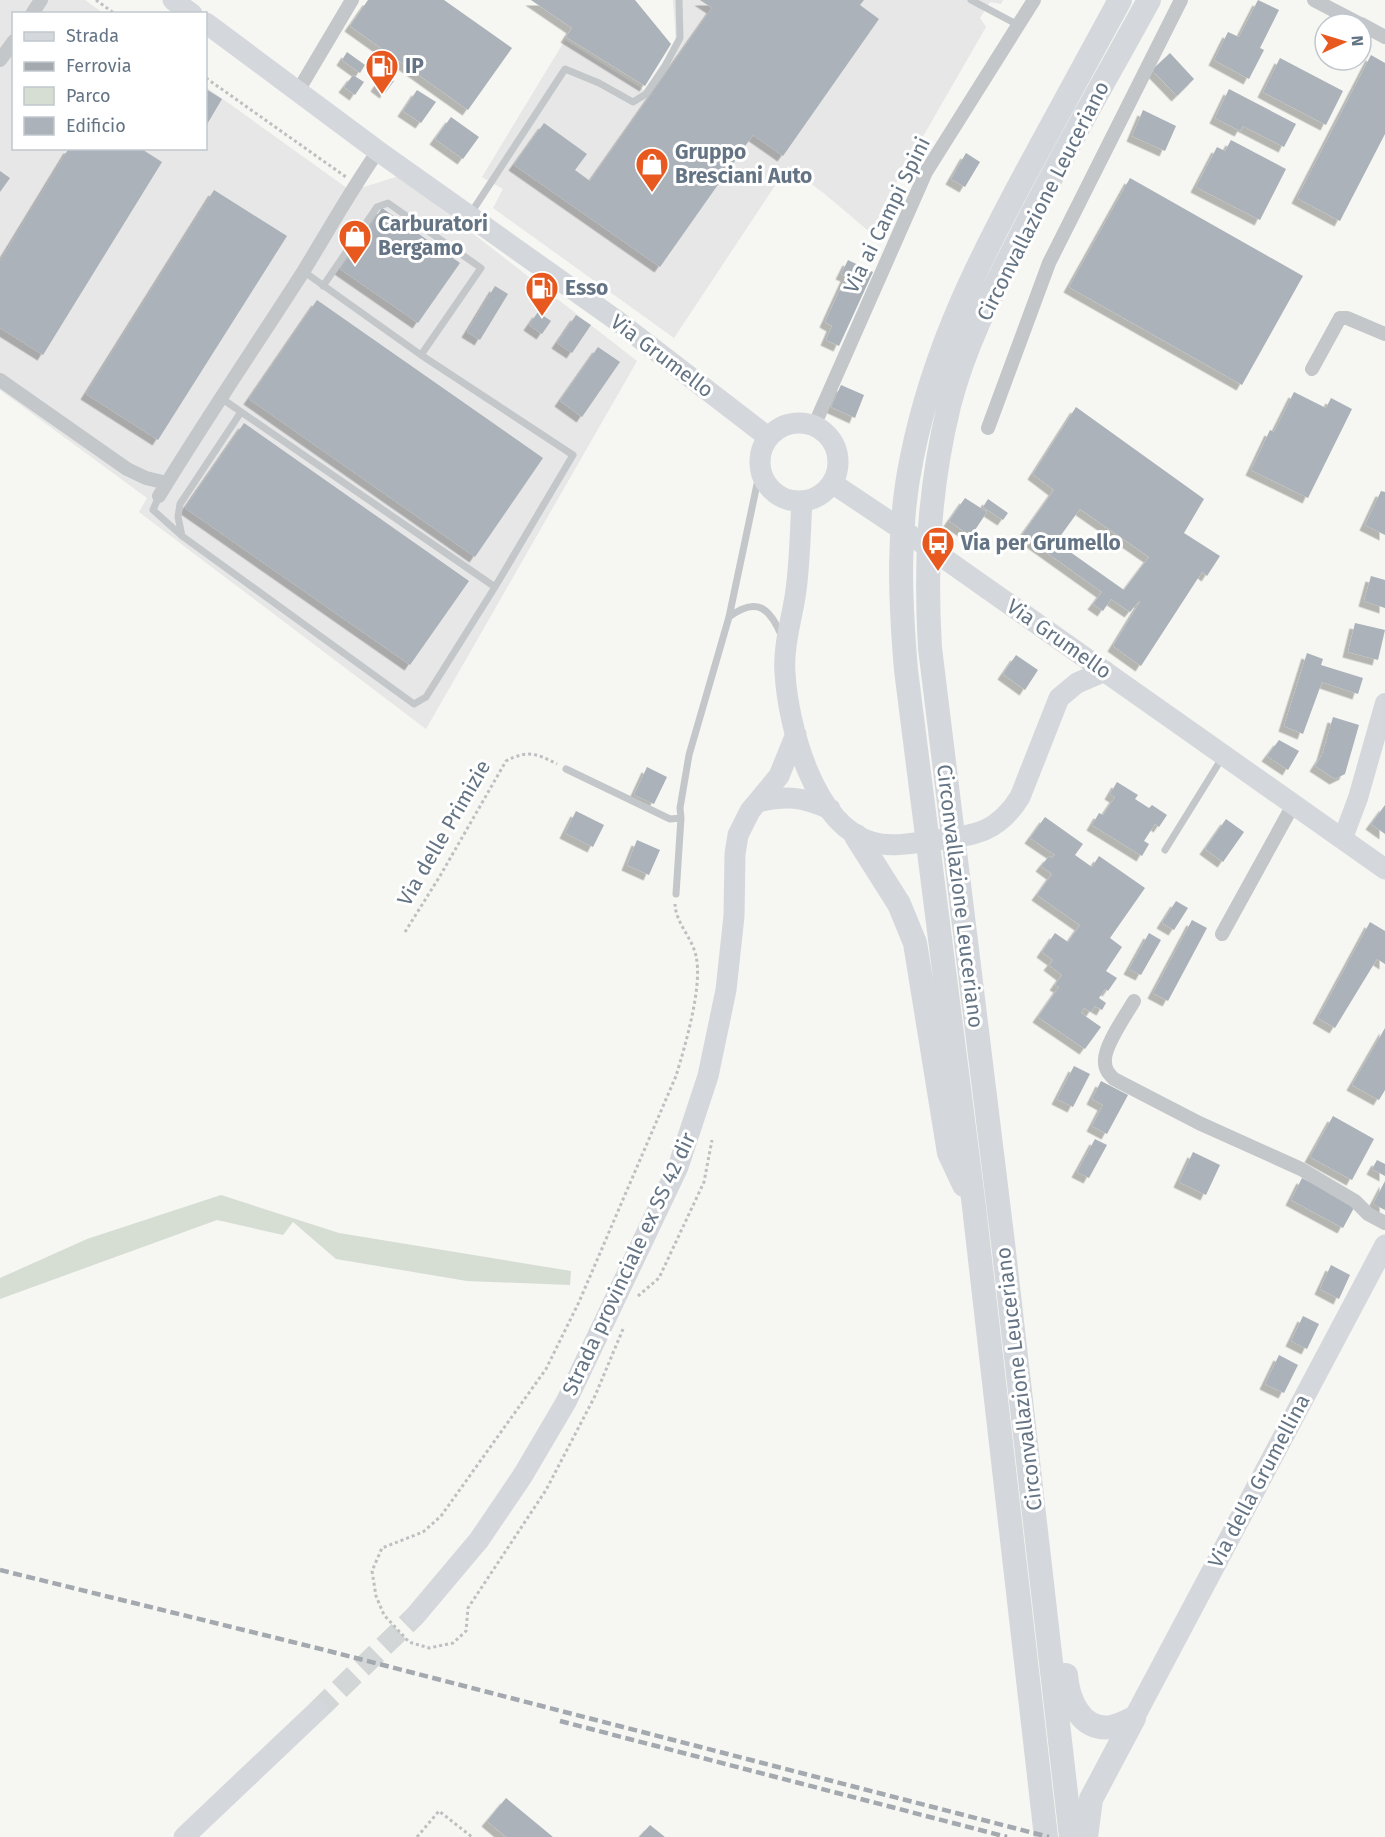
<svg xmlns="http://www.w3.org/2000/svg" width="1385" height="1837" font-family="'Fira Sans',sans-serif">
<defs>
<filter id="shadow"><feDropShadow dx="-5.5" dy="5.5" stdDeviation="0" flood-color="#0004"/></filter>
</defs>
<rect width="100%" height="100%" fill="#f6f6f2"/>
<path fill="#e6e7e6" d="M0 0H85L103 13 14 14V148H206V87L351 191 399 176 637 361 426 729 139 512 147 498 0 390Z
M673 0H1003L1001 4 990 2 980 18 986 27 884 204 872 234 826 195 788 166 674 338 493 208 503 189 482 177 565 40 644 90 676 43Z"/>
<path fill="#d6ddd3" d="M221 1195 339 1233 571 1271 570 1285 467 1281 336 1259 293 1222 283 1235 217 1220 0 1299V1278L87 1239Z"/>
<path fill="#abb2b9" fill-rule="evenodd" filter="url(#shadow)" d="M368 0H444L512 48 468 110 350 26Z
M531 0H635L671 44 645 86 566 37 572 28Z
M700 0H864L860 5 879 19 783 156 753 135 660 267 514 165 544 123 587 154 575 170 590 181 712 8Z
M1258 0 1279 10 1260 48 1264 50 1249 79 1214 60 1228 32 1239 37Z
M347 52 365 65 360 73 342 60Z
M1170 53 1194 79 1177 96 1152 70Z
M1371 55 1385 63V134L1340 221 1297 198Z
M1280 58 1343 91 1326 125 1263 92Z
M384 74 394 81 385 93 376 86Z
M353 75 364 82 355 95 344 87Z
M206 89 222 99 206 126Z
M1229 89 1296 124 1284 147 1243 126 1240 131 1215 118Z
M417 90 436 102 421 123 403 111Z
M1143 110 1176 126 1165 151 1132 136Z
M451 117 479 137 463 159 435 139Z
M1231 140 1286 169 1260 220 1196 187 1217 147 1225 151Z
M69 148H140L162 162 43 355 0 328V261Z
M966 153 980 162 965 187 951 179Z
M0 171 10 178 0 192Z
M1130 178 1303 276 1242 385 1069 287Z
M214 190 287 236 158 440 86 394Z
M382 208 460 263 418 323 340 269Z
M848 260 873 272 839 346 826 340 832 326 825 322 846 276 841 274Z
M495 286 508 294 480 340 467 332Z
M317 300 543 458 475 557 249 399Z
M538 312 551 321 542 334 529 325Z
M576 315 591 325 572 353 557 343Z
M598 347 620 362 582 417 560 401Z
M841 385 864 395 855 418 831 407Z
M1294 392 1326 408 1331 398 1352 409 1308 498 1251 470 1270 430 1274 432Z
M1076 407 1204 499 1184 533 1220 556 1207 576 1202 572 1141 666 1113 646 1140 602 1139 601 1130 612 1111 599 1103 611 1093 604 1102 592 1022 535 1054 490 1033 474ZM1080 509 1149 557 1124 590 1056 542Z
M244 423 469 581 410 665 185 508Z
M1381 491 1385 492V535L1365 525Z
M965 498 987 512 971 536 949 521Z
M988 499 1008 513 1003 520 983 507Z
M1371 576 1385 580V608L1364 601Z
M1355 623 1385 630 1378 660 1348 652Z
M1307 653 1323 659 1321 665 1363 678 1358 694 1322 682 1303 734 1284 726Z
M1016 655 1038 670 1025 690 1003 674Z
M1333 717 1359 725 1345 774 1335 779 1315 766 1322 755Z
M1279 740 1299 751 1288 770 1267 756Z
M647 767 667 777 654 804 634 795Z
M1117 782 1138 795 1135 799 1149 808 1152 805 1167 815 1159 827 1155 824 1144 841 1149 844 1142 856 1092 825 1099 813 1103 815 1115 797 1110 794Z
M1385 805V834L1371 824Z
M576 811 604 825 593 847 565 833Z
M1045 817 1083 844 1075 855 1092 867 1099 856 1145 888 1110 938 1122 947 1106 971 1117 978 1108 991 1105 989 1099 998 1106 1003 1102 1010 1095 1006 1091 1012 1084 1008 1081 1013 1101 1027 1085 1049 1038 1017 1059 987 1055 985 1062 975 1049 965 1053 960 1042 952 1055 933 1068 942 1080 925 1037 895 1052 874 1041 866 1049 856 1052 858 1055 855 1030 838Z
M1226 819 1244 832 1223 862 1205 849Z
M637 840 660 850 649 875 627 865Z
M1176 901 1188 908 1174 930 1162 923Z
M1192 920 1207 928 1168 1001 1153 993Z
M1370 922 1385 931V964L1377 959 1335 1028 1318 1018Z
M1149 933 1161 940 1141 975 1129 969Z
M1385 1028V1090L1379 1100 1352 1085Z
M1074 1066 1090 1074 1073 1107 1057 1099Z
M1101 1081 1128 1095 1107 1134 1092 1126 1103 1105 1092 1099Z
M1333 1116 1374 1139 1352 1180 1310 1157Z
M1095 1139 1107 1145 1089 1178 1077 1172Z
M1193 1152 1220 1165 1206 1195 1179 1182Z
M1377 1160 1385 1164V1176L1372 1169Z
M1302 1178 1355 1206 1343 1228 1291 1200Z
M1385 1181V1210L1373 1204Z
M1331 1265 1350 1275 1339 1299 1320 1289Z
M1303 1316 1319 1324 1307 1349 1291 1341Z
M1279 1355 1298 1365 1284 1393 1265 1384Z
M506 1798 553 1837H506L487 1821Z
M650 1825 665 1837H639Z"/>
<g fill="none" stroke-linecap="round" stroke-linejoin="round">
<path stroke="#d2d6d6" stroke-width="21" stroke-dasharray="21 10" stroke-linecap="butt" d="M317 1711 415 1616"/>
<path stroke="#bdbfc1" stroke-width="3" stroke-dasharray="3 3" stroke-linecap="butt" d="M96 0 115 14
M206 78 346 177
M405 932 440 876 506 761C527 750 536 753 557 764
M638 1296 659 1278 704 1182 712 1140
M623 1329 595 1396 546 1490 468 1608 466 1631 453 1643 429 1648 409 1642 384 1615 376 1596 372 1571 382 1548 423 1532 441 1516 546 1369 579 1302 676 1076C685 1046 703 986 696 956 692 937 676 924 675 904
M417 1837 439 1811 472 1837"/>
<path stroke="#c3c7ca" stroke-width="7" d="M971 0 1018 25
M471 213 565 69 599 83 633 102 646 94 665 66 680 38 679 0
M323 286 377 207 388 203 481 268 421 355
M221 398 495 587
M159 496 153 510 182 536 414 704 426 697 495 587 573 455 421 355 303 271
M182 536 178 517 180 504 241 412
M729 617C757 596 770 608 782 637
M566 769 670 819 681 818 680 808 689 755 729 617 760 470
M1165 850 1222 758
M676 894 681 818"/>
<path stroke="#c3c7ca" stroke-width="14" d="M1314 0 1360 24
M32 14 41 0
M1361 24 1385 37
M0 60 14 41
M298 91 352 0
M1312 369 1340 318H1347L1385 334
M0 380 127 469 146 478 167 483
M814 426 926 172 1034 0
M988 428 1049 263 1181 0
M159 496C205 420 255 347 303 272 328 231 351 190 378 151
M1222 934 1293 805
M1134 1001C1126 1015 1103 1047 1105 1062 1105 1070 1109 1074 1114 1079L1199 1123 1301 1169 1355 1201 1368 1214 1385 1223"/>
<path stroke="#d4d8dc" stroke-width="20" d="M1343 838 1358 798 1385 703"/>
<path stroke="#d4d8dc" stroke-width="21" d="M173 0 192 14
M206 23 378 151 616 320 768 437
M760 462a39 39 0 1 1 78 0a39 39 0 1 1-78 0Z
M832 483 931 549 1385 869
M802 501C800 533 800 566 795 597 791 621 783 648 785 673 788 726 814 825 872 842 888 847 906 844 922 842 966 835 994 839 1020 797L1059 698 1077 683 1105 671
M758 802C787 795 802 797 830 809
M415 1616 479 1540 523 1475 566 1402 678 1167 708 1076 726 990 734 916 735 854 738 835 750 811 779 776 796 734
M1134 1718 1385 1245
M184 1837 317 1711"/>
<path stroke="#d4d8dc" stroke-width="24" d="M856 836 899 904 915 943 949 1153 964 1185
M1066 1675C1068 1699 1081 1732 1111 1727 1119 1726 1127 1721 1134 1718
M1046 1837 974 1207 906 670C900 599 897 528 912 457 934 347 980 258 1033 160 1062 107 1091 53 1120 0
M1071 1837 1003 1243 930 648C925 564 929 488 949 406 963 350 989 298 1015 247 1057 163 1104 82 1149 0
M1086 1837 1091 1799 1134 1718"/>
<path stroke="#a3a9af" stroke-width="4.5" stroke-dasharray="9 4.5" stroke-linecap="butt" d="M0 1570 325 1650 1049 1837
M560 1721 1007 1837"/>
</g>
<defs>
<symbol id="fuel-pin" viewBox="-11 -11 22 30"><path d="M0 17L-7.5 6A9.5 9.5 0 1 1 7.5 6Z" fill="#e85920" stroke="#fff"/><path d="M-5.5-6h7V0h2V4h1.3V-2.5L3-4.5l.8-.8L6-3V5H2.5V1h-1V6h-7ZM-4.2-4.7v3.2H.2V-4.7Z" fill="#fff"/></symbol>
<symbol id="shop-pin" viewBox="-11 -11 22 30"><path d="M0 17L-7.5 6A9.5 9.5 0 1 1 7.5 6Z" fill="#e85920" stroke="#fff"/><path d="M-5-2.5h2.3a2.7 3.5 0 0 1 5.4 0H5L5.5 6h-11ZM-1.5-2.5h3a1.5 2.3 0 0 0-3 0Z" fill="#fff"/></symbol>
<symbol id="bus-pin" viewBox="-11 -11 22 30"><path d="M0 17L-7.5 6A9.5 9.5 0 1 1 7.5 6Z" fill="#e85920" stroke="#fff"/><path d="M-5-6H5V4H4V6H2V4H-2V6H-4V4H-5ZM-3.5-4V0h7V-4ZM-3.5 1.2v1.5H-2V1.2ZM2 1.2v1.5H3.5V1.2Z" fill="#fff"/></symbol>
</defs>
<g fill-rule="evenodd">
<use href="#fuel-pin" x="363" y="47" width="38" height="52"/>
<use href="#shop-pin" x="633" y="145" width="38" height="52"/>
<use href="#shop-pin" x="336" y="217" width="38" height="52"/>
<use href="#fuel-pin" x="523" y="269" width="38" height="52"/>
<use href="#bus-pin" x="919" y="524" width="38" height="52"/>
</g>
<g text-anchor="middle" stroke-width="6" stroke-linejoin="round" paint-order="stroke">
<g font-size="21" font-weight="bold" fill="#647484" stroke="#fff" text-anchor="start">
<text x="405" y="73">IP</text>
<text x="675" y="159">Gruppo<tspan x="675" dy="24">Bresciani Auto</tspan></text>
<text x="378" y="231">Carburatori<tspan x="378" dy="24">Bergamo</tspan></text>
<text x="565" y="295">Esso</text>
<text x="961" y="550">Via per Grumello</text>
</g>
<g font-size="21" fill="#647484" stroke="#fff">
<text transform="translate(1043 201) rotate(-63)" y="7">Circonvallazione Leuceriano</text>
<text transform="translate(887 215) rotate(-64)" y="7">Via ai Campi Spini</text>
<text transform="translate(662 356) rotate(37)" y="7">Via Grumello</text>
<text transform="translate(1059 639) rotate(35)" y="7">Via Grumello</text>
<text transform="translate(444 833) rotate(-60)" y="7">Via delle Primizie</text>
<text transform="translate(960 896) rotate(83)" y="7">Circonvallazione Leuceriano</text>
<text transform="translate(629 1264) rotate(-65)" y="7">Strada provinciale ex SS 42 dir</text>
<text transform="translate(1019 1379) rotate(-97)" y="7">Circonvallazione Leuceriano</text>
<text transform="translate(1259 1481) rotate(-62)" y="7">Via della Grumellina</text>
</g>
</g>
<rect x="12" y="12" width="195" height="138" fill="#ffffff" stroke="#c1c7ce" stroke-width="1.5"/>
<rect x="24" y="32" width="30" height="9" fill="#d4d8dc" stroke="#c1c7ce" stroke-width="1.5"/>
<text x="66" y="42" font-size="18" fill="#647484">Strada</text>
<rect x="24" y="62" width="30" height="9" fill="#a3a9af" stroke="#c1c7ce" stroke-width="1.5"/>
<text x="66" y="72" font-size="18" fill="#647484">Ferrovia</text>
<rect x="24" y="87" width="30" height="18" fill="#d6ddd3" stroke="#c1c7ce" stroke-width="1.5"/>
<text x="66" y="102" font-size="18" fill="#647484">Parco</text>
<rect x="24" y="117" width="30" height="18" fill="#abb2b9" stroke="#c1c7ce" stroke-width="1.5"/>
<text x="66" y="132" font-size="18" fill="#647484">Edificio</text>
<g transform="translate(1343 42) rotate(86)"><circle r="28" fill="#ffffff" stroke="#c1c7ce" stroke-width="1.5"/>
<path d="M0-4.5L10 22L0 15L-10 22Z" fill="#e85920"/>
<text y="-9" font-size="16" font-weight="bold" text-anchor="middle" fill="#647484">N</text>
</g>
</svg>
